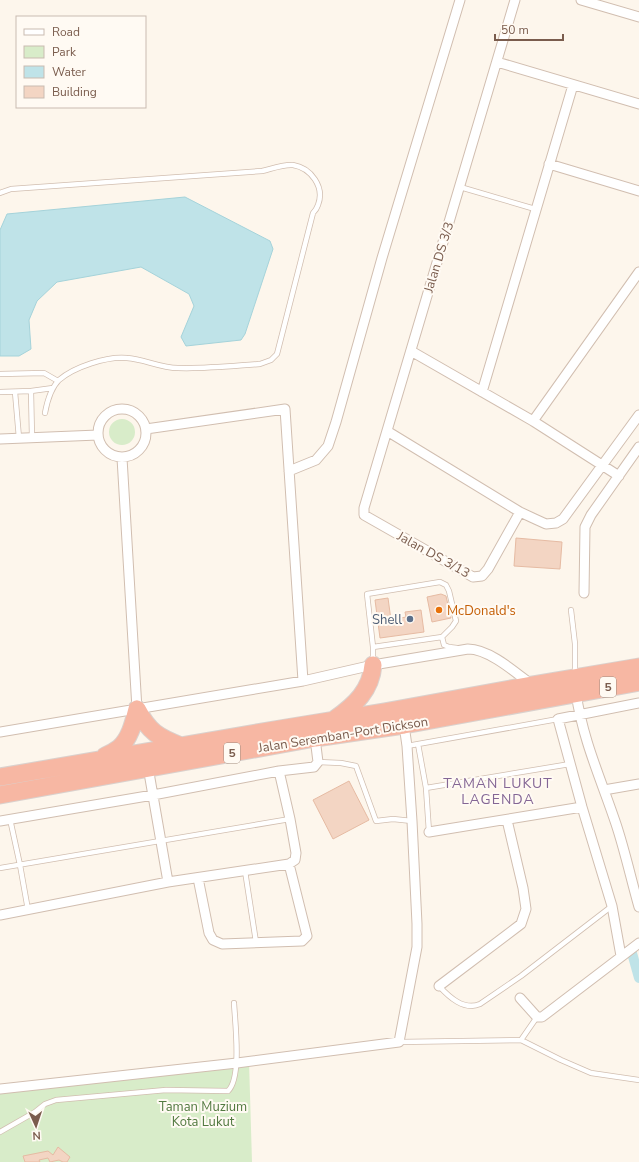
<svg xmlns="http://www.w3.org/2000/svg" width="639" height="1162" font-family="'Nunito Sans',sans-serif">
<rect width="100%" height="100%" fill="#fdf6ec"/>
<path fill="#d8ecc9" d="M109 432a13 13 0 1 1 26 0a13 13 0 1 1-26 0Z
M249 1061 252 1162H0V1089Z"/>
<path fill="#bfe3e8" stroke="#a5d3da" d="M185 197 270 241 273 249 245 334 241 340 186 346 181 337 194 306 189 294 141 267 57 282 37 301 29 320 31 349 19 356H0V230L7 214Z"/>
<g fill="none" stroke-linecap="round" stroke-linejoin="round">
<path stroke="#bfe3e8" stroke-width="10" d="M632 953 639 978"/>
</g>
<path fill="#f3d5c3" stroke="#e6bba3" d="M516 538 562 542 560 569 514 566Z
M441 594 446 596 451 618 432 622 427 597Z
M388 598 391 620 406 617 405 612 421 610 424 632 380 638 375 600Z
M349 781 369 820 333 839 313 800Z
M58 1147 70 1157 67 1162H63L59 1160 50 1162 48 1158 39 1160 40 1162H25L23 1156 48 1151 53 1155Z"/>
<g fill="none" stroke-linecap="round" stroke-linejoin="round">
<defs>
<path id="lane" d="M460 187 535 209
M0 193 11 189 262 171C271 169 283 164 293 165 311 168 325 187 318 205 317 208 315 211 313 213L277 354 271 360 260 364C232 366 205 369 178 368 160 368 144 359 127 358 107 356 74 367 59 380 50 389 47 402 45 413
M0 374 44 373 58 381
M31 391 32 438
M0 392 31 391 53 388
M15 392 19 438
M571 610 575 644V674
M373 647 442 637
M373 663V647L367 594 440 582 446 585 449 591 456 621 452 627 442 637 444 645 449 647 457 648
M418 744 426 788 429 832
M407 746 558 719
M318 762 341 763 356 766 376 821 393 819 412 821
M426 788 570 764
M10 819 20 865 28 910
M0 868 290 819
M245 871 256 942
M439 986C449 997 464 1011 480 1004L521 976 612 906
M521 1040 537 1017
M399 1042 521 1040 561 1060 591 1073 639 1080
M0 1132 35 1112 45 1104 56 1100 166 1090 228 1091C242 1078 235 1022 234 1003"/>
<path id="street" d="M515 0 364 508V515L473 577 482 576 488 569 520 512
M581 0 639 17
M497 62 639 104
M549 164 639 191
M411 351 533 421 619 476
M482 392 573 85
M98 433a24 24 0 1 1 48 0a24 24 0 1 1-48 0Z
M533 421 639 272
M146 429 285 409 303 681
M387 431 520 512 535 519 546 524 556 523 563 519 639 415
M0 439 98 435
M122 458 137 709
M289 471 316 460 328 446 336 422 382 258 460 0
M584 593 585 527 591 515 639 447
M576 693C583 741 601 779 616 824 625 851 631 879 639 907
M0 732 303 681 373 665 468 649C489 649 515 672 532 685
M148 767 168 882
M604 790 639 784
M0 821 153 795 279 771 314 767 318 762 315 738
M429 832 582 807
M198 878 209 933 213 940 222 944 302 941 307 936 289 864
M0 915 168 882 289 864 295 860 296 853 290 819 279 771
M621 956 612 906 582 807 558 719 639 703
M439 986 521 924 526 909 523 888 507 820
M520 998 537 1017H542L639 943
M0 1089 237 1063 399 1042 417 947V924L412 821 407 746 404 725"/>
<path id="highway" d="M137 709C149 732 158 737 181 746
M335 719C355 705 371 690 373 665
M105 756C110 754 115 751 119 748 130 739 134 721 137 709
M0 777 286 728 385 712 532 685 639 667
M0 795 315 738 404 725 639 682"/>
</defs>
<use href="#lane" stroke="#d1beb0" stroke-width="6"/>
<use href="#street" stroke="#d1beb0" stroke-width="11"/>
<use href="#highway" stroke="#dad1cd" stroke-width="19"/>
<use href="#lane" stroke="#fff" stroke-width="4.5"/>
<use href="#street" stroke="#fff" stroke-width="9"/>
<use href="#highway" stroke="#f7b7a3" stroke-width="17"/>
</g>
<circle fill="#e8710a" stroke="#fffaf3" stroke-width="1.5" cx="439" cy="610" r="4"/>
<circle fill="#5c6f8a" stroke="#fffaf3" stroke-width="1.5" cx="410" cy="619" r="4"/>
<g text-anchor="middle" stroke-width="4" stroke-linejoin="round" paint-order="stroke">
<g fill="#fffaf3" stroke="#a28b7f" stroke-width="1">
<rect x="600" y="677" width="16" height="20" rx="3"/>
<rect x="224" y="743" width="16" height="20" rx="3"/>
</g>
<g font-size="12" font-weight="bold" fill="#7a5c4d">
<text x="608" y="691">5</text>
<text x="232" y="757">5</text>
</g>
<g font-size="13" fill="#7a5c4d" stroke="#fffaf3">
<text transform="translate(438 257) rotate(-73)" y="5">Jalan DS 3/3</text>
<text transform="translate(434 554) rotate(29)" y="5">Jalan DS 3/13</text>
<text transform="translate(343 734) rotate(-9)" y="5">Jalan Seremban-Port Dickson</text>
</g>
<g font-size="13" fill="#c56008" stroke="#fffaf3" text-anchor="start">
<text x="447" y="615">McDonald's</text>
</g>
<g font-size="13" fill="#4e5e75" stroke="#fffaf3" text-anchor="end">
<text x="402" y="624">Shell</text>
</g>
<g font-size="13" fill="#537a41" stroke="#fffaf3">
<text x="203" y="1111">Taman Muzium<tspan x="203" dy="15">Kota Lukut</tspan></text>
</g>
<g font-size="14" letter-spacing="1" fill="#846695" stroke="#fffaf3">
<text x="498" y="788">TAMAN LUKUT<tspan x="498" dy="16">LAGENDA</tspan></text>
</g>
</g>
<rect x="16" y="16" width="130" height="92" fill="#fffaf3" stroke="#cabbb1"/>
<rect x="24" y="29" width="20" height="6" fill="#ffffff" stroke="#cabbb1"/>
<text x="52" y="36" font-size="12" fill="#7a5c4d">Road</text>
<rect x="24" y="46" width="20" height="12" fill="#d8ecc9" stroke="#cabbb1"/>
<text x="52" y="56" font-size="12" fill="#7a5c4d">Park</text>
<rect x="24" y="66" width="20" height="12" fill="#bfe3e8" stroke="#cabbb1"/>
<text x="52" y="76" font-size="12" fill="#7a5c4d">Water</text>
<rect x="24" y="86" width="20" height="12" fill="#f3d5c3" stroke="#cabbb1"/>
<text x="52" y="96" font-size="12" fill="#7a5c4d">Building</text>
<g transform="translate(36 1126) rotate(177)" stroke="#fffaf3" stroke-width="3" paint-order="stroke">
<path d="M0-3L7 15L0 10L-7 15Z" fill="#7a5c4d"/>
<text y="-6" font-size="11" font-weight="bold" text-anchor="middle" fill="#7a5c4d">N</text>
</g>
<path d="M495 34v6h68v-6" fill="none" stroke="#7a5c4d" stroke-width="2"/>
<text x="501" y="34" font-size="12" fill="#7a5c4d" stroke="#fffaf3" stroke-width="3" paint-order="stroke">50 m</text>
</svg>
